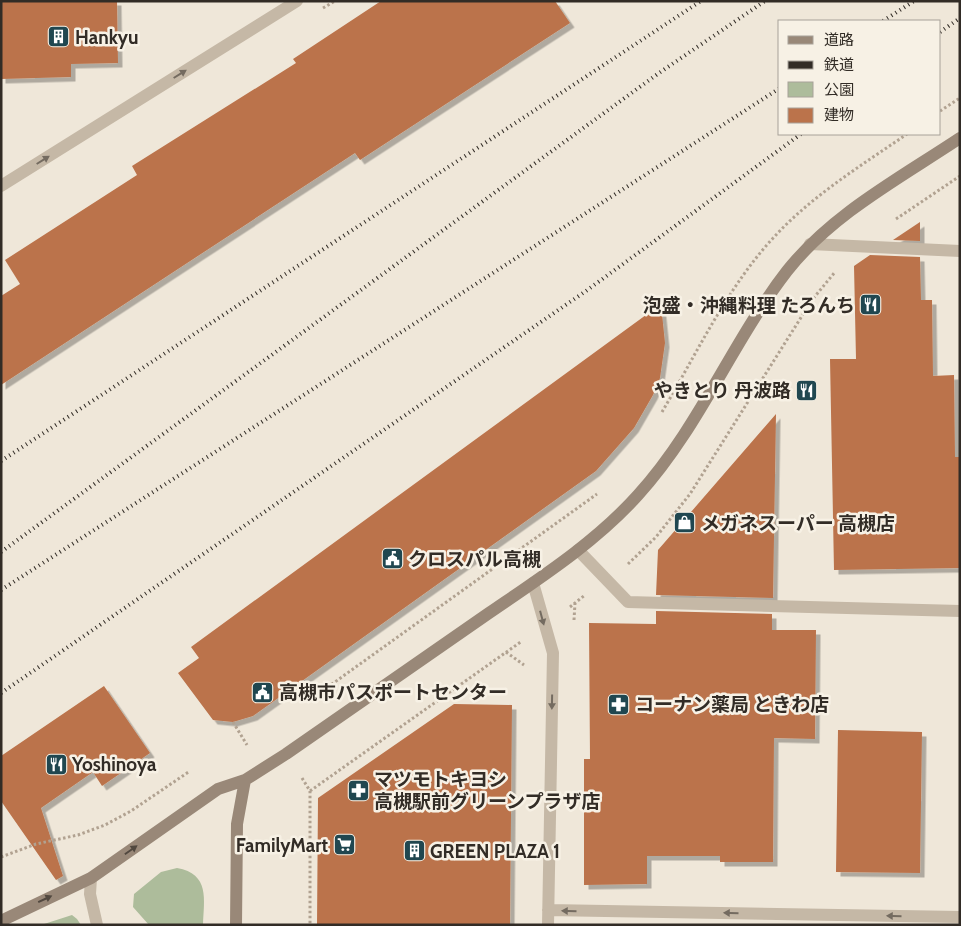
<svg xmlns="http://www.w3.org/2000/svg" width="961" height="926" font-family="Cabin,'Noto Sans JP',sans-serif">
<defs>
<filter id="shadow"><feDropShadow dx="4.5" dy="4.5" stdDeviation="0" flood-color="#0004"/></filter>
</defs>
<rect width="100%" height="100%" fill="#efe7d9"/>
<path fill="#adbc9b" d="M177 868C210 874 204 899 203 925H149L133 907 134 894 161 872Z
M72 915 77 919 81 925H41Z"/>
<path fill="#bb734b" filter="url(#shadow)" d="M1 1H117L118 63 71 64V77L1 79Z
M381 1H555L570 23 360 160 355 153 1 385V296L20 284 5 260 137 175 132 166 296 63 293 59Z
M920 222V241L893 240Z
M870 255 920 257 921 300H932L933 376 954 375 955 457H960V568L834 570 830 359H856L854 266Z
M661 304 665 343 660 378 653 395 634 428 596 471 253 716 233 722 213 720 178 673 199 658 191 647Z
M776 414 773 598 656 595 658 550Z
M656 611 772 614V630H816L815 739 774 738 773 862H720V856H647V884L584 885V759H590L589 623 656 624Z
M104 686 150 753 102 786 93 772 41 808 63 876 56 880 1 801V756Z
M454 704 512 705 510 925H317L318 798Z
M838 730 922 732 920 873 836 872Z"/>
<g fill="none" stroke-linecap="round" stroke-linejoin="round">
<path stroke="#b1a291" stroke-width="3" stroke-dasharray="2.5 2.5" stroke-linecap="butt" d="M323 8 335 1
M940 111 960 98
M896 219 960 176
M662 412C697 353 728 286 775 236 813 195 862 165 907 134
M628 564 656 537 690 494 812 300 835 272
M570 607 585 595
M574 620 575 603
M506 652 524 665
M307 702 597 494
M233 722 247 745
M302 778 310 791V925
M310 791 522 641
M1 857 36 844 78 835 105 825 131 811 190 771"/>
<path stroke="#c5b8a6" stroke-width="12" d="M1 186 297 1
M810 244 960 251
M578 550 628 602 960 611
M533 583 553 653 548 925
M91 878 90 894 97 925
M548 910 960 917"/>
<path stroke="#998878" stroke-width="12" d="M1 921 91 878 218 789 245 780 286 754C354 707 421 660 489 613 540 578 596 542 638 495 699 428 732 342 787 271 832 214 900 178 960 138
M236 925 237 824 245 780"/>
<path stroke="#322c26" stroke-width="4" stroke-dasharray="1 4" stroke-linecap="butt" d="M883 21 914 1
M940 32 960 18
M1 461 701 1
M1 552 659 73 765 1
M1 590 780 88
M1 693 586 291 801 134"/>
</g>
<defs><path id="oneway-solid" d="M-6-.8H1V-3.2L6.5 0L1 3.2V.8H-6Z" transform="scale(1.25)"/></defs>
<g fill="#746b60">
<use href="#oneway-solid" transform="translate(180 74) rotate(-32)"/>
<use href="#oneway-solid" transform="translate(43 160) rotate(-32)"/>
<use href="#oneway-solid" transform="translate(542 618) rotate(75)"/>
<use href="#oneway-solid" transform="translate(552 702) rotate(91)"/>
<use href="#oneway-solid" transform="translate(569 911) rotate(-179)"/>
<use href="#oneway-solid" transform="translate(731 913) rotate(-179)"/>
<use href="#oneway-solid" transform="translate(894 916) rotate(-179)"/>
</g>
<g fill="#51483f">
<use href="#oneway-solid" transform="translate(131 850) rotate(-35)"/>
<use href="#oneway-solid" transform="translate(45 899) rotate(-25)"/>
</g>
<defs>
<symbol id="building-square" viewBox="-11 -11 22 22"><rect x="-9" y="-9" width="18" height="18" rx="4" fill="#204750" stroke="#f7f1e5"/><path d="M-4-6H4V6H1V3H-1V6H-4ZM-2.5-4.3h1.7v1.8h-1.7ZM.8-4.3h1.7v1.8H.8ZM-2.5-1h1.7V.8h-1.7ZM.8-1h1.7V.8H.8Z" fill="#fff"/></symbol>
<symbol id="restaurant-square" viewBox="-11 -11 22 22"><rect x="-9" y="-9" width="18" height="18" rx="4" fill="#204750" stroke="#f7f1e5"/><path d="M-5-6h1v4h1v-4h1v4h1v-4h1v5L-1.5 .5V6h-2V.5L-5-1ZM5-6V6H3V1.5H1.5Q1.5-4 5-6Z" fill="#fff"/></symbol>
<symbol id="shop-square" viewBox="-11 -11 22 22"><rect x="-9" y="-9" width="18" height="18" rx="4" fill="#204750" stroke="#f7f1e5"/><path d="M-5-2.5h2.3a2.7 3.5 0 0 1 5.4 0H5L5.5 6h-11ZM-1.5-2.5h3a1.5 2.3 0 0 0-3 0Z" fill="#fff"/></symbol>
<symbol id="civic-square" viewBox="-11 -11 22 22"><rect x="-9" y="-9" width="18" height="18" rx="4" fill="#204750" stroke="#f7f1e5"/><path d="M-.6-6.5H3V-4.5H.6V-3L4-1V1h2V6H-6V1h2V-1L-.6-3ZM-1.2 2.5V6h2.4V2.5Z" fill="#fff"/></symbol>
<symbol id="pharmacy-square" viewBox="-11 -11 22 22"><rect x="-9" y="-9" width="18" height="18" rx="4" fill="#204750" stroke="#f7f1e5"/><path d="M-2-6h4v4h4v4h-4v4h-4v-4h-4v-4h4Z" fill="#fff"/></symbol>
<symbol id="supermarket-square" viewBox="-11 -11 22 22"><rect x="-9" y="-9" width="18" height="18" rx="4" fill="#204750" stroke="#f7f1e5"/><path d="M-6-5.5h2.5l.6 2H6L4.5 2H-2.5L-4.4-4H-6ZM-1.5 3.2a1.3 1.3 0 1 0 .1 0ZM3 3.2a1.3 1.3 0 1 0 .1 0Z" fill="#fff"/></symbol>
</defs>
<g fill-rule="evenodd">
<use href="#building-square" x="46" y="24" width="25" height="25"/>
<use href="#restaurant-square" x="858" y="292" width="25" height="25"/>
<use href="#restaurant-square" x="794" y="378" width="25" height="25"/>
<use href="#shop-square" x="672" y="510" width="25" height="25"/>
<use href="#civic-square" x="380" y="546" width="25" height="25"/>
<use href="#civic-square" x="250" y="680" width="25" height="25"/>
<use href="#pharmacy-square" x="606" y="692" width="25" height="25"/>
<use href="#restaurant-square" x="44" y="752" width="25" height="25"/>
<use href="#pharmacy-square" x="346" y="778" width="25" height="25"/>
<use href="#supermarket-square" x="332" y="832" width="25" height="25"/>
<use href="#building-square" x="402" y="838" width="25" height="25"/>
</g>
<g text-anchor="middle" stroke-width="5" stroke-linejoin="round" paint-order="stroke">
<g font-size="19" font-weight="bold" fill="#322c26" stroke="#f7f1e5" text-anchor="start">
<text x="75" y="44">Hankyu</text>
<text x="855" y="312" text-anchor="end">泡盛・沖縄料理 たろんち</text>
<text x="791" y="397" text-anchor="end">やきとり 丹波路</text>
<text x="701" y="530">メガネスーパー 高槻店</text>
<text x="408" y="566">クロスパル高槻</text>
<text x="279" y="699">高槻市パスポートセンター</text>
<text x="635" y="711">コーナン薬局 ときわ店</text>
<text x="72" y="771">Yoshinoya</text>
<text x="374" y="786">マツモトキヨシ<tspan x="374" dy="22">高槻駅前グリーンプラザ店</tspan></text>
<text x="328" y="852" text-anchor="end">FamilyMart</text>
<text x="430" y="858">GREEN PLAZA 1</text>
</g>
</g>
<rect width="961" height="926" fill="none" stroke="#322c26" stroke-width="5"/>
<rect x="778" y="20" width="162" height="115" fill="#f7f1e5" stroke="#a8a299"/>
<rect x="788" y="36" width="25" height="8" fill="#998878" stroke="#a8a299"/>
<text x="824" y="45" font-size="15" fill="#322c26">道路</text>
<rect x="788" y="61" width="25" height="8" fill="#322c26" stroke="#a8a299"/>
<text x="824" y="70" font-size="15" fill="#322c26">鉄道</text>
<rect x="788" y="82" width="25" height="15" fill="#adbc9b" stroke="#a8a299"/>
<text x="824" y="95" font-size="15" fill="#322c26">公園</text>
<rect x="788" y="108" width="25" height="15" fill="#bb734b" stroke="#a8a299"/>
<text x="824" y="120" font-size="15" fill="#322c26">建物</text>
</svg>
